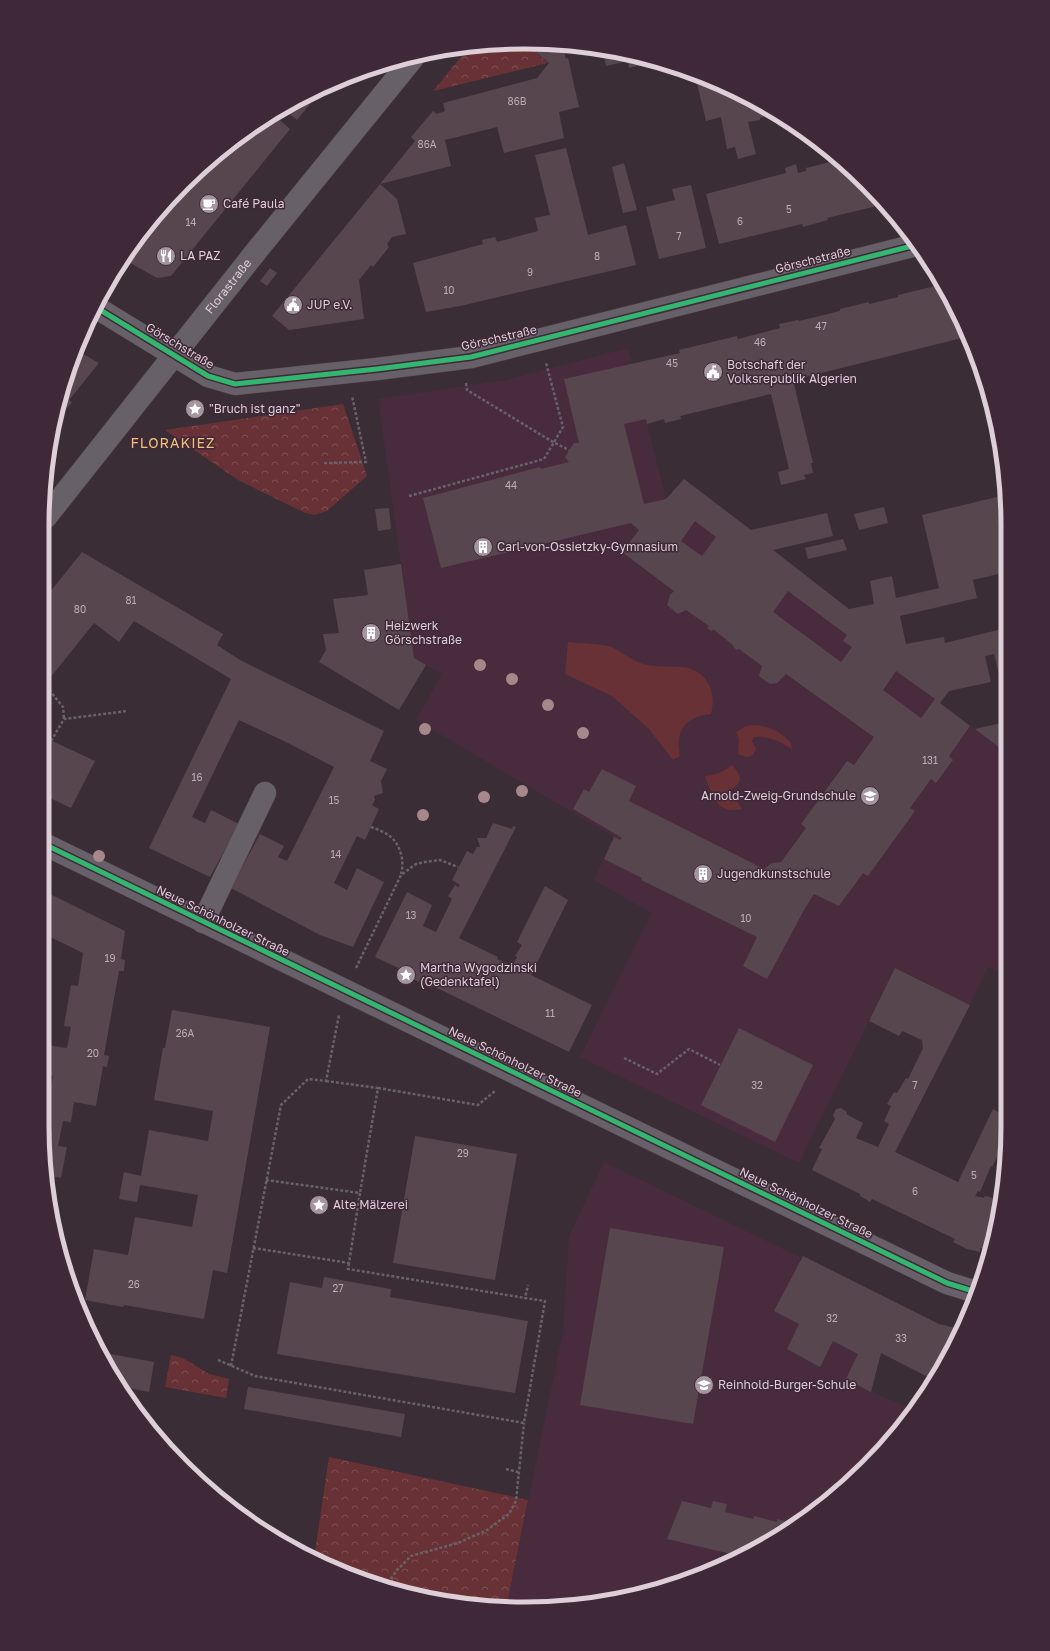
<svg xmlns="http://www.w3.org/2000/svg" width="1050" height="1651" font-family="'Golos Text',sans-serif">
<defs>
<pattern id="park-crowns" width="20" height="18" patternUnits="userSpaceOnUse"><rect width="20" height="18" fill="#683135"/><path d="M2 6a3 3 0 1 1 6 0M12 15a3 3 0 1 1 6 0" fill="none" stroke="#7d4e52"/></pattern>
</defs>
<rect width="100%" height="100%" fill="#3a2d36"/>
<path fill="#482c3e" d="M628 348 666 499 1006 752 1005 965 997 971 988 967 970 1005 895 968 799 1163 580 1057 651 913 594 880 614 837 416 720 442 674 414 658 378 399 506 380Z
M604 1162 888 1300 848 1380 872 1392 914 1410 908 1420 844 1489 793 1528 739 1556 721 1552 717 1568 710 1572 650 1592 532 1608 507 1604 563 1331 569 1236Z"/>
<path fill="#683135" d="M568 642C581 644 595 643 608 646 619 649 630 660 643 664 658 668 673 665 688 668 710 674 716 695 711 714 686 716 674 732 680 756L673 760 649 729 612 696 565 674Z
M754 725C770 726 780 731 791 743L792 749C779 741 769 736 754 737L752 741 756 749 753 755 747 757 738 754 739 739 736 732 746 726Z
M732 765C737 771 744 778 737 785 734 789 732 787 730 791L742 809C717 815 712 795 705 776 716 775 723 772 732 765Z"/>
<path fill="url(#park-crowns)" d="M526 44 548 63 433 91 470 46Z
M343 404 367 476 327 511 315 515 305 513 238 480 165 430Z
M171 1355 183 1358 209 1374 229 1379 226 1398 165 1387Z
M329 1457 528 1500 507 1604 418 1592 417 1596 370 1583 314 1558Z"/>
<path fill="#58464e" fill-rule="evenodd" d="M557 43 562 44 566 59 568 58 579 107 559 112 564 138 504 153 497 127 445 140 451 166 380 184 415 141 411 137 433 111 437 114 445 111 443 103 537 78 549 63 526 44Z
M603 51 650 59 657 61 629 68 628 61 606 66Z
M695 75 739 92 774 114 760 118V120L748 122 756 154 738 159 735 147 727 149 721 117 706 121Z
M322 89 297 120 282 108 284 107Z
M273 114 290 129 171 276 157 278 125 260 142 231 207 162Z
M566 148 588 235 626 225 636 265 460 306 426 312 413 263 483 244 482 240 495 237 497 242 538 231 535 218 550 215 535 155Z
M838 160 885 204 827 218 828 220 803 227 802 224 719 244 706 194 786 173 785 168 796 164 798 173 806 171V168Z
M624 163 637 210 623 213 612 167Z
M380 184 397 199 406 234 392 237 387 244 389 247 373 267 371 265 359 280 364 319 289 330 272 316Z
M691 185 706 248 659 259 646 207 675 200 672 189Z
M270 268 277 273 267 286 260 281Z
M944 284 966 337 793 380 813 463H811L813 473 804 475 806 479 781 485 778 472 789 469 771 394 680 416 681 419 665 423 664 419 647 424 646 419 624 424 644 504 666 499 684 479 751 530 827 513 833 536 773 550 849 609 874 604 870 581 892 576 896 598 939 588 922 515 1005 495 1007 503V572L973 580 977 598 900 616 906 644 944 637 945 643 949 642 1006 628V673L999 674 994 654 985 656 991 682 949 691 940 703 970 726 949 756 953 760 936 783 931 779 910 808 915 811 868 876 863 873 839 906 814 894 804 910 767 979 743 966 757 937 641 880 642 878 604 859 614 837 620 840 622 838 573 809 584 789 589 792 602 769 636 786 629 801 764 869 772 863 781 862 806 828 801 824 847 761 854 765 874 737 786 674 777 683 770 684 759 676 762 666 739 649 737 650 733 647 734 646 713 629 712 631 707 628 709 626 686 610 678 614 667 605 670 595 674 591 622 552 639 530 631 523 441 568 423 498 540 467 541 469 569 462 565 457 574 443H579L564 379 680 353 679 350 737 336 738 339 780 328 779 324 798 320 799 321 840 311V309L869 302V304L898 297V295ZM695 521 716 537 702 556 681 541ZM788 591 847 635 843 641 852 647 841 662 773 612ZM896 671 935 699 921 718 883 690Z
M76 350 99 363 69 400 72 402 61 416 59 414Z
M884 507 888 523 859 530 854 514Z
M389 508 391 529 378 531 375 509Z
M843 539 847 550 808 559 805 548Z
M82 552 223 634 217 645 240 660 384 731 370 761 387 769 381 781 383 793 374 796 375 800 372 805 379 809 365 840 357 836 334 883 347 890 357 868 384 882 353 947 320 935 231 888 260 834 284 846 278 857 287 861 334 767 288 743 239 720 192 817 205 823 211 810 239 824 210 877 149 848 231 679 134 621 119 642 94 623 46 683V597Z
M401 564 414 658 426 665 399 710 319 662 326 650 323 634 339 633 333 599 368 595 364 570Z
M1006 722V749L1004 751 975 729Z
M46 738 95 761 71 808 46 796Z
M493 823 512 829 513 826 516 827 459 938 498 957 497 959 512 966 517 957 515 956 522 945 517 942 545 886 568 900 531 975 592 1005 569 1052 435 987 433 986 431 988 423 984 424 981 421 979 419 982 404 974 405 971 375 957 407 892 432 905 423 926 436 932 452 899 448 896 455 885 458 887 460 885 452 880 467 851 473 854 477 847H480L477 838H486Z
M46 892 125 931 121 959 125 960 124 971H119L104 1055 109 1056 107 1067 103 1066 96 1106 74 1102 71 1122 63 1121 58 1146 67 1147 61 1178 46 1175V1098H49L53 1076 46 1074V1045L67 1048 71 1027 64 1026 71 985 78 986 83 953 46 935Z
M895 968 970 1005 895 1152 958 1182 993 1109 1004 1115V1143L992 1167 991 1166 980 1192 978 1191 975 1196 984 1198 985 1196 1001 1200 988 1250 980 1248V1252L967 1249 953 1242 955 1239 872 1199 870 1202 860 1196V1194L812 1170 822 1149 819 1148 835 1119 833 1115 836 1109 841 1108 847 1112 846 1114 863 1123 856 1138 878 1147 889 1124 884 1121 891 1106 887 1104 894 1092 897 1093 906 1078 908 1079 923 1048 922 1040 902 1031 899 1036 869 1021Z
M172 1010 270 1027 227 1273 213 1270 204 1319 124 1305 123 1307 85 1300 94 1249 128 1255 135 1217 192 1227 198 1195 140 1185 137 1202 119 1199 124 1172 141 1176 149 1130 208 1141 213 1111 154 1100 163 1048H165Z
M739 1028 813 1065 775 1142 701 1105Z
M415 1136 517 1154 495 1280 393 1263Z
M610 1228 724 1247 693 1424 580 1405Z
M803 1256 939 1324 960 1329 933 1377 926 1376 881 1353 871 1392 846 1379 858 1354 833 1341 820 1367 787 1349 799 1324 774 1311Z
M324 1277 391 1289 390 1297 528 1321 515 1393 277 1354 290 1282 322 1288Z
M99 1345 106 1347 105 1353 154 1362 149 1392 119 1386Z
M248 1387 405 1414 401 1437 244 1409Z
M682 1501 711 1508 713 1501 727 1504 725 1512 753 1519 754 1516 777 1522V1519L798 1524 740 1556 667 1539Z"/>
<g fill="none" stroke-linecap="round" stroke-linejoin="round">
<defs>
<g id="minor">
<path d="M97 308 208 376 235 384 377 369 471 357 916 245"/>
<path id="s1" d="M46 517 258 249 413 58"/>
<path d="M46 845 947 1283 976 1292"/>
<path d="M203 922 265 793"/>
</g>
</defs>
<use href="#minor" stroke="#574b52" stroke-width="23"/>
<path stroke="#686167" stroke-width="2.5" stroke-dasharray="3 2" stroke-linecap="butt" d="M466 383 467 390 553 442 569 450
M324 463 366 462 352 396
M409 496 544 459 563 427 546 363
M46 686 63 707 64 719
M51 741 64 719 127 711
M371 827C376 829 383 831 388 835 400 842 405 861 401 874
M356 968 401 875 416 864 425 862 440 860 458 867
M624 1058 657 1074 689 1049 720 1065
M326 1081 378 1088 360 1193
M378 1088 478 1105 495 1091
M253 1248 349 1263 360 1193 266 1180
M349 1263 348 1269 525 1298
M218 1360 255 1376 524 1423 545 1301 525 1298 528 1285
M231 1366 281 1105 308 1079 326 1081 339 1015
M506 1469 518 1472
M385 1587 397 1570 411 1556 458 1543 487 1530 509 1514 516 1501 524 1423"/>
<use href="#minor" stroke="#686069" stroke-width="22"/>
<defs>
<path id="cycleway" d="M97 308 208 376 235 384 377 369 471 357 916 245
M46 845 947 1283 976 1292"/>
</defs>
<use href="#cycleway" stroke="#3f2837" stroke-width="8"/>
<use href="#cycleway" stroke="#33b770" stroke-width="5"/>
</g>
<g fill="#a6888b">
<circle cx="480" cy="665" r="6"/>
<circle cx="512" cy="679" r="6"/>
<circle cx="548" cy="705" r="6"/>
<circle cx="425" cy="729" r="6"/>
<circle cx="583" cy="733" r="6"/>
<circle cx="522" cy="791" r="6"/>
<circle cx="484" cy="797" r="6"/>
<circle cx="423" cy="815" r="6"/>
<circle cx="99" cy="856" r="6"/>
</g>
<defs>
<symbol id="cafe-disc" viewBox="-11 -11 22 22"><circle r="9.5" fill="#a4969f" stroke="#3f2837"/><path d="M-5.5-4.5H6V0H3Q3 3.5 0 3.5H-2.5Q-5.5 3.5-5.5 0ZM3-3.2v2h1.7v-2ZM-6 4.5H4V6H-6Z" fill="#fff"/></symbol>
<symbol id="restaurant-disc" viewBox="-11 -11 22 22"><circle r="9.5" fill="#a4969f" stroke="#3f2837"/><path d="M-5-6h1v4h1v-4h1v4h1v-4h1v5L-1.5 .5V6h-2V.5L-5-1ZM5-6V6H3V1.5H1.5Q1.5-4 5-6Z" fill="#fff"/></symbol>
<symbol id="civic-disc" viewBox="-11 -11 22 22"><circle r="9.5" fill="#a4969f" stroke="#3f2837"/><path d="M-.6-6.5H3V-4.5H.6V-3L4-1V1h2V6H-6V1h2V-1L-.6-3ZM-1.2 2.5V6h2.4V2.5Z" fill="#fff"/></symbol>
<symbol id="sight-disc" viewBox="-11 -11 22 22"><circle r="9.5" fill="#a4969f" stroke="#3f2837"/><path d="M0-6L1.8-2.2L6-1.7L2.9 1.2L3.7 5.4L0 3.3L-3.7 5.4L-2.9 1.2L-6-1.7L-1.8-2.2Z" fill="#fff"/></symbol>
<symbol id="building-disc" viewBox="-11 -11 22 22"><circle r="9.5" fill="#a4969f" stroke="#3f2837"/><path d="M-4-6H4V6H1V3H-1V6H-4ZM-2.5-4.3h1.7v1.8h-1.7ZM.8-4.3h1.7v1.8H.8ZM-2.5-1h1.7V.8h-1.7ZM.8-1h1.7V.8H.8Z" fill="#fff"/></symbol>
<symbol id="school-disc" viewBox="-11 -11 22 22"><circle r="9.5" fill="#a4969f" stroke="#3f2837"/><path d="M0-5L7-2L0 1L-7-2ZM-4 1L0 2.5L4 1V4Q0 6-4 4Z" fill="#fff"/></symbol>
</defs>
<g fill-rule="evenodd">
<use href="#cafe-disc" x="198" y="193" width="22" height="22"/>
<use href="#restaurant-disc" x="155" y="245" width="22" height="22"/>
<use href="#civic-disc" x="282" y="294" width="22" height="22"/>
<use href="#civic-disc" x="702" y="361" width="22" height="22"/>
<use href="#sight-disc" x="184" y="398" width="22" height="22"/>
<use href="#building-disc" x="472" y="536" width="22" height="22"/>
<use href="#building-disc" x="360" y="622" width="22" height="22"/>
<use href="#school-disc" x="859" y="785" width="22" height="22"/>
<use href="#building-disc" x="692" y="863" width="22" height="22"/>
<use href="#sight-disc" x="395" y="964" width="22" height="22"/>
<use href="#sight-disc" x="308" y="1194" width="22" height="22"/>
<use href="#school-disc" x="693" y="1374" width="22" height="22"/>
</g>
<g text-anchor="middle" stroke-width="3" stroke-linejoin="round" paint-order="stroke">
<g font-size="10" fill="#bcacb5">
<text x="517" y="105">86B</text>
<text x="427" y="148">86A</text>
<text x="789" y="213">5</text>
<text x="740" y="225">6</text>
<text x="191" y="226">14</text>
<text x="679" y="240">7</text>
<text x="597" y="260">8</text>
<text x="530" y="276">9</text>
<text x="449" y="294">10</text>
<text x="821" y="330">47</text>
<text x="760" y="346">46</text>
<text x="672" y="367">45</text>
<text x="511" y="489">44</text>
<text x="131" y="604">81</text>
<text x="80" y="613">80</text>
<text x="930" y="764">131</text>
<text x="197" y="781">16</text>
<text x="334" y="804">15</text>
<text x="336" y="858">14</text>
<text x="411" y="919">13</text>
<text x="746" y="922">10</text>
<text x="110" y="962">19</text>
<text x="550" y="1017">11</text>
<text x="185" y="1037">26A</text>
<text x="93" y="1057">20</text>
<text x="757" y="1089">32</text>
<text x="915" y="1089">7</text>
<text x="463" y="1157">29</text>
<text x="974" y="1179">5</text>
<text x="915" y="1195">6</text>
<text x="134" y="1288">26</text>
<text x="338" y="1292">27</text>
<text x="832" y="1322">32</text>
<text x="901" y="1342">33</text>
</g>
<g font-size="12" fill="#ddced7" stroke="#3f2837" text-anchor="start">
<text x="223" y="208">Café Paula</text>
<text x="180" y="260">LA PAZ</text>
<text x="307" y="309">JUP e.V.</text>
<text x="727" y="369">Botschaft der<tspan x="727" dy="14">Volksrepublik Algerien</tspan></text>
<text x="209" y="413">"Bruch ist ganz"</text>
<text x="497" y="551">Carl-von-Ossietzky-Gymnasium</text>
<text x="385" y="630">Heizwerk<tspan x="385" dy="14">Görschstraße</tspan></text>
<text x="856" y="800" text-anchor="end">Arnold-Zweig-Grundschule</text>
<text x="717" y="878">Jugendkunstschule</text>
<text x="420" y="972">Martha Wygodzinski<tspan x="420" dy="14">(Gedenktafel)</tspan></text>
<text x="333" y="1209">Alte Mälzerei</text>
<text x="718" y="1389">Reinhold-Burger-Schule</text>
</g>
<g font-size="12" fill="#ddced7" stroke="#3f2837">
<text transform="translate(813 260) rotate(-14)" y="4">Görschstraße</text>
<text dy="4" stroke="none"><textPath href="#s1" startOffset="294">Florastraße</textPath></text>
<text transform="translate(499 338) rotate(-13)" y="4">Görschstraße</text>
<text transform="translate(180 346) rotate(31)" y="4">Görschstraße</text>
<text transform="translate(223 921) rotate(26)" y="4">Neue Schönholzer Straße</text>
<text transform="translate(515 1062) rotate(26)" y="4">Neue Schönholzer Straße</text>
<text transform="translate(806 1203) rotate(26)" y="4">Neue Schönholzer Straße</text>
</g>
<g font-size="14" letter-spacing="1" fill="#efc27e" stroke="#3f2837">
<text x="173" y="448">FLORAKIEZ</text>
</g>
</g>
<path d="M0 0H1050V1651H0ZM525 49H525A476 476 0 0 1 1001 525V1126A476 476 0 0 1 525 1602H525A476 476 0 0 1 49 1126V525A476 476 0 0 1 525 49Z" fill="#3f2837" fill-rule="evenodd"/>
<path fill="none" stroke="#ddced7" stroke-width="5" d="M525 49H525A476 476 0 0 1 1001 525V1126A476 476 0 0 1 525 1602H525A476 476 0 0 1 49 1126V525A476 476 0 0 1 525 49Z"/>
</svg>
